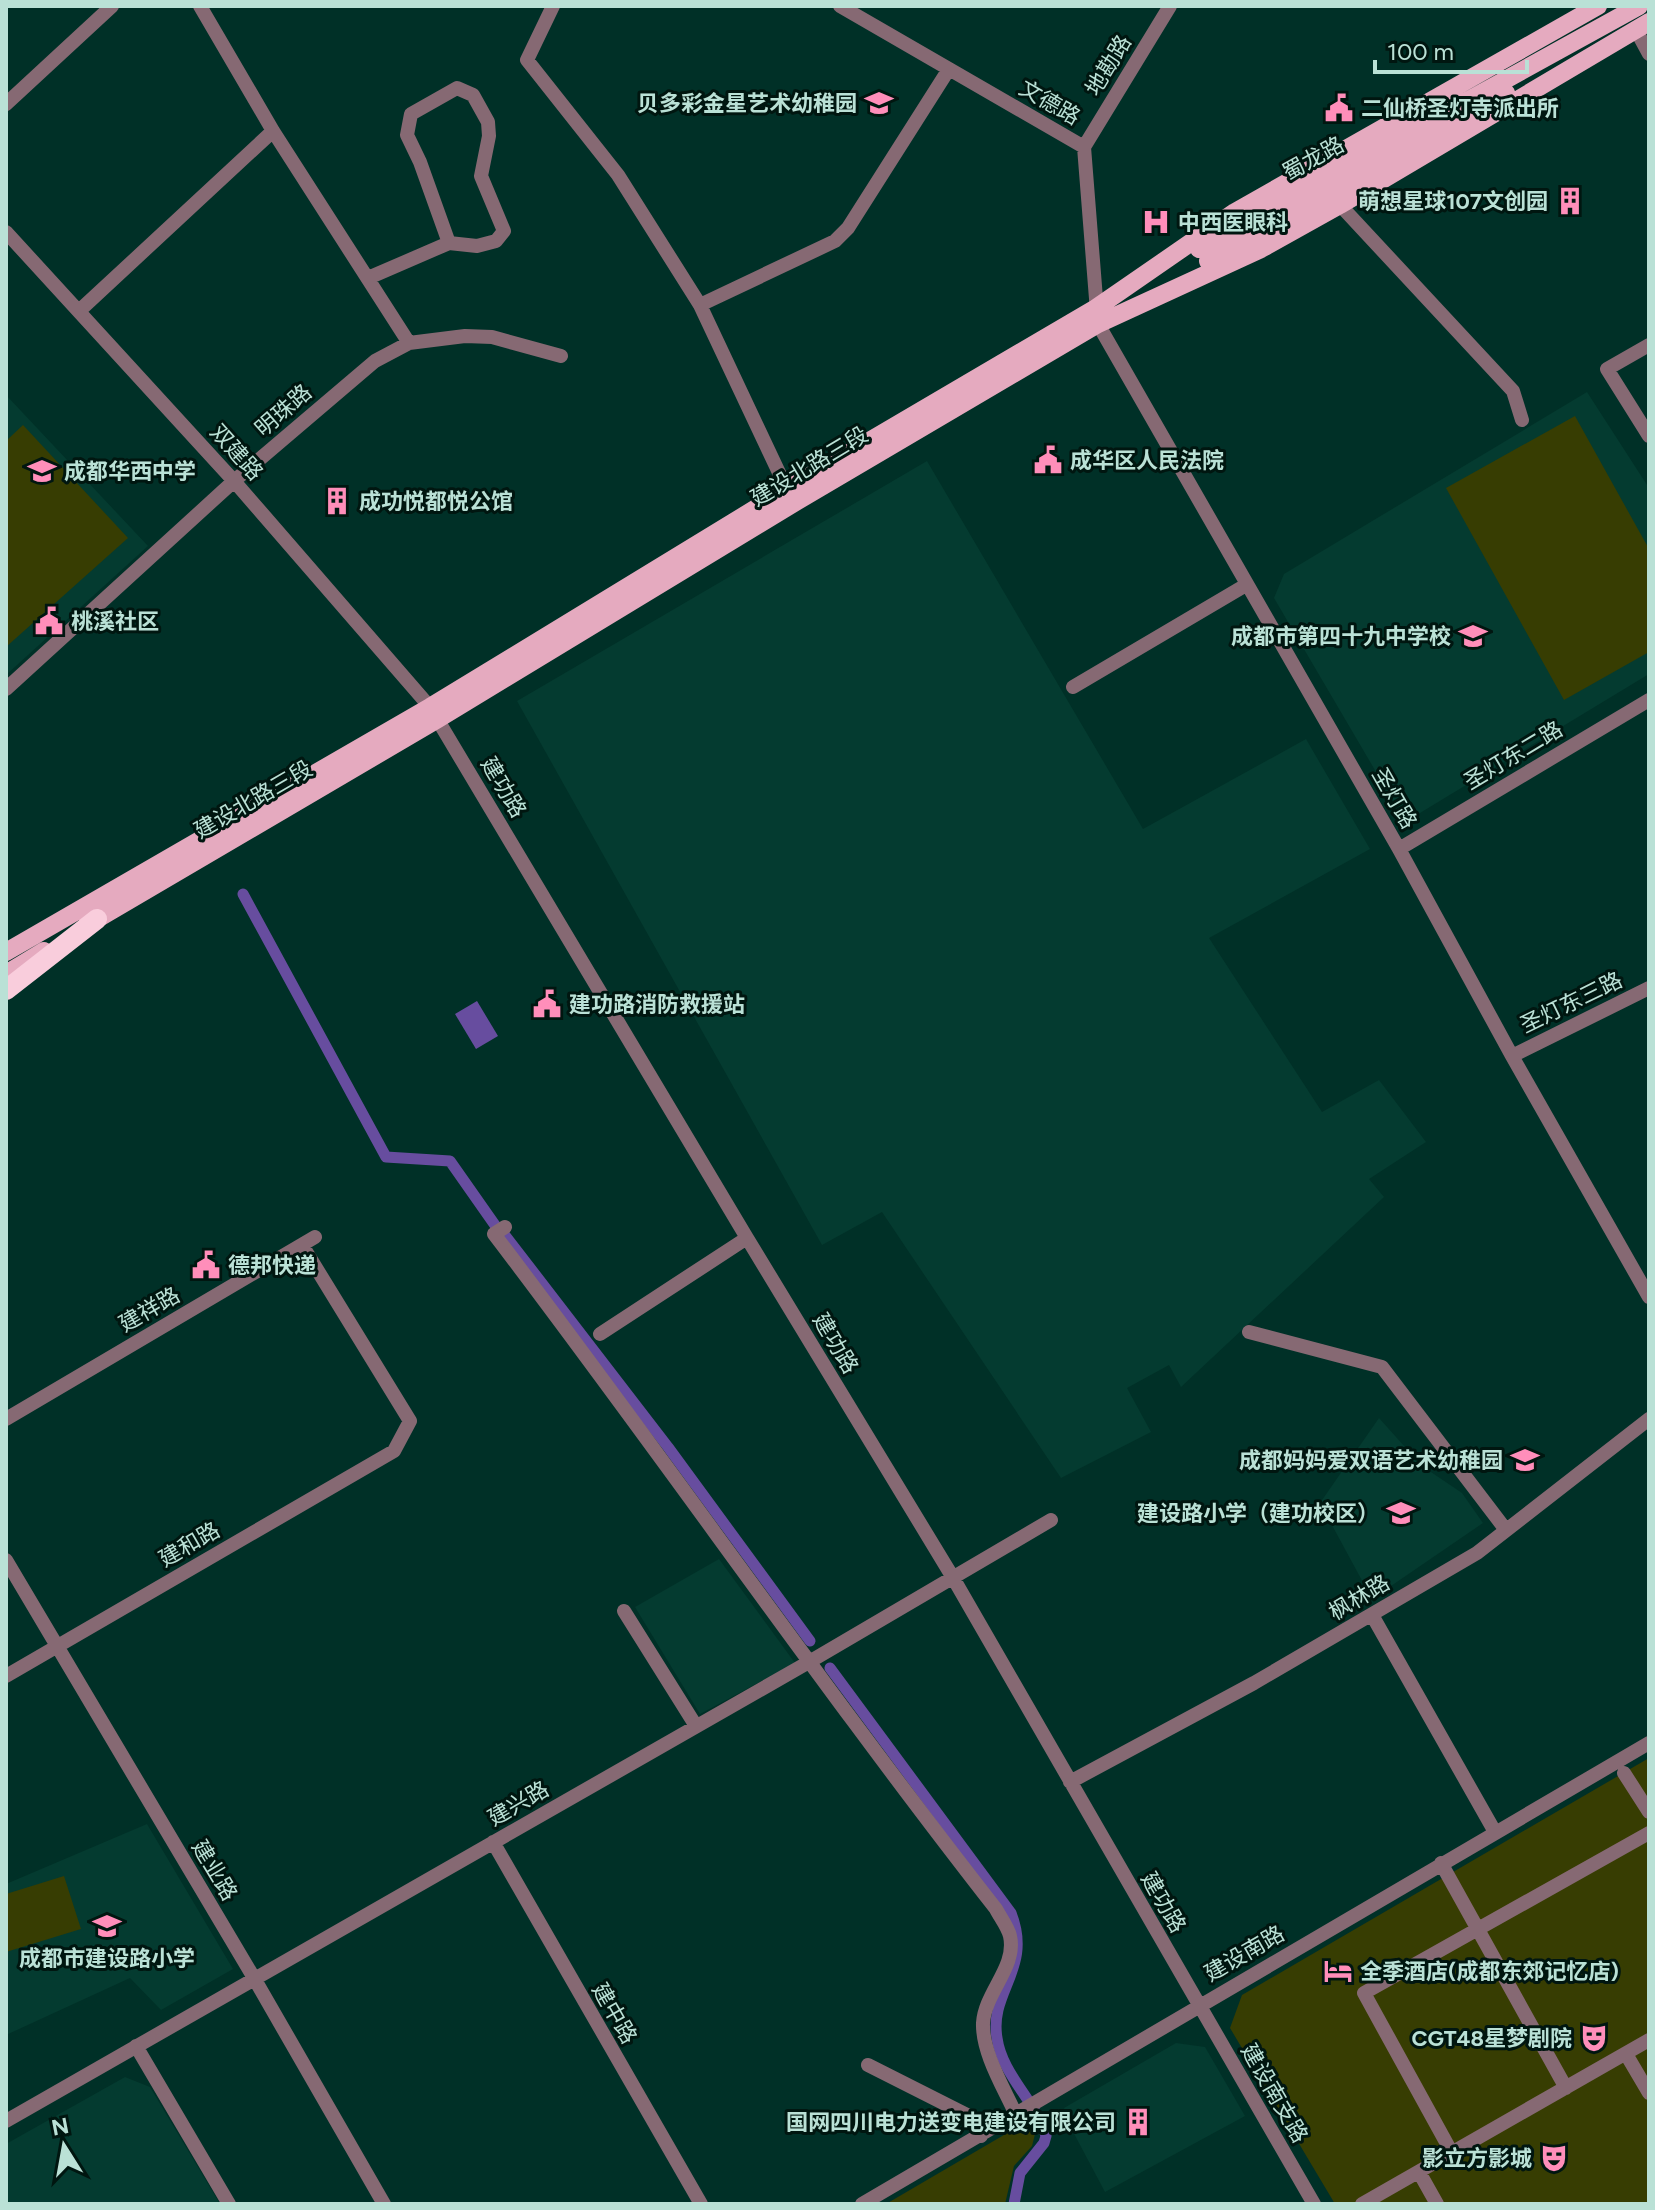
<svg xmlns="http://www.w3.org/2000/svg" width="1655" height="2210" font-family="Figtree,'Noto Sans SC',sans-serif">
<rect width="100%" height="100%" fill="#003027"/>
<path fill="#043b30" d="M1587 392 1649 488V674L1420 813 1396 806 1274 598 1284 574Z
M6 395 148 546 6 675Z
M927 461 1143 829 1306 739 1370 849 1209 938 1322 1112 1379 1080 1426 1142 1369 1179 1384 1197 1181 1387 1169 1365 1127 1388 1151 1432 1061 1478 882 1212 822 1245 517 701Z
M1379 1418 1422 1466 1462 1493 1483 1523 1372 1599 1320 1503Z
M719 1559 795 1663 700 1714 635 1607Z
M147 1824 233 1969 161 2010 130 1978 6 2035V1884Z
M1176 2043 1205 2047 1245 2116 1105 2192 1071 2128 1064 2108Z
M125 2077 150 2087 220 2204H6V2144Z"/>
<path fill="#373d02" d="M1575 416 1649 549V652L1564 700 1446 488Z
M23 425 128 538 6 647V441Z
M1649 1758V2204H1335L1230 2028 1242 1995Z
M64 1876 81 1929 6 1952V1894Z
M1028 2121 1035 2134 1032 2146 1014 2166 1005 2204H886Z"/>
<path fill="#674d9f" d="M477 1001 498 1036 476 1049 455 1014Z"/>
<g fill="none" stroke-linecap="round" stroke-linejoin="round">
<path stroke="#674d9f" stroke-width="11" d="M243 894 386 1157 450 1161 497 1228
M504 1234 668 1447 810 1641
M830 1668 1011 1913C1033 1969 989 1991 997 2038 1002 2075 1036 2101 1046 2136L1044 2143 1020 2173 1014 2204"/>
<path stroke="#866973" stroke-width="14" d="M200 6 273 131 409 343
M553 6 527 60 618 175 700 305 790 496
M840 6 1084 147 1098 324 1399 849 1512 1056 1649 1297
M1636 30 1649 54
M457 88 473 95 488 122 489 136 481 176 504 231 496 241 477 246 449 243 420 162 407 135 411 114Z
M6 104 112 6
M1084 147 1170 6
M1340 205 1513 391 1522 420
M6 232 234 481 430 707 747 1238 952 1576 1314 2204
M368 278 449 243
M700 305 835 241 848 228 949 69
M79 311 273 131
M1649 345 1607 369 1649 436
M1073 687 1246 585
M6 689 234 481 375 361 409 343 465 336 492 337 561 356
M1399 849 1649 700
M1512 1056 1649 988
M505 1227 494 1234C664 1457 823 1688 996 1909 1000 1917 1008 1927 1010 1936 1017 1967 985 1992 983 2023 982 2053 1004 2088 1016 2115
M1249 1332 1382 1367 1506 1530
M600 1334 747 1238
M6 1419 315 1237
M6 1560 254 1978 384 2204
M624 1611 696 1726
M1372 1615 1495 1832
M6 1676 394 1451 410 1421 302 1245
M1624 1773 1649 1812
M1070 1782 1254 1683 1477 1553 1649 1419
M493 1842 701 2204
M1441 1863 1566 2088
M136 2046 229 2204
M1626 2054 1649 2093
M868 2065 967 2115 981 2136
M6 2121 809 1662 1051 1520
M1452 2153 1364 1993 1649 1833
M1419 2172 1437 2204
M862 2204 1649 1743
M1362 2204 1649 2040"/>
<path stroke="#e5aabf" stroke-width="18" d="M1199 249 1639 6
M1208 261 1506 93
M87 925 438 719 794 503 1098 324 1261 249 1340 205 1649 22
M6 952 430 707 786 490 1096 308 1235 212 1598 6
M6 974 44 951"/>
<path stroke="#f9cddc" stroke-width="20" d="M6 990 97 919"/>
</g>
<defs>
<symbol id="school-bare" viewBox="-9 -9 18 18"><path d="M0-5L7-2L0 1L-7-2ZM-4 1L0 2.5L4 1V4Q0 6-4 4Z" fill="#ff8eba" stroke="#001610" stroke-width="2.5" paint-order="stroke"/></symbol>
<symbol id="civic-bare" viewBox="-9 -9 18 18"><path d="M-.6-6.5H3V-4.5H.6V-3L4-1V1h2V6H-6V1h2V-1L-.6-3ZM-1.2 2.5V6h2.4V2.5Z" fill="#ff8eba" stroke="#001610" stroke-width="2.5" paint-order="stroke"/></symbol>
<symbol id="building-bare" viewBox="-9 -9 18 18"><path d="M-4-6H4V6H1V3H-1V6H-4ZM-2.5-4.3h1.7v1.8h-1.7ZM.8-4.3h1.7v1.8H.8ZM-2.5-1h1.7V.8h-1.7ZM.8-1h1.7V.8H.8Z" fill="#ff8eba" stroke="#001610" stroke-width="2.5" paint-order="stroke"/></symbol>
<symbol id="hospital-bare" viewBox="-9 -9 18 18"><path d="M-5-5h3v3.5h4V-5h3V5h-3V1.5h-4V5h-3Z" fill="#ff8eba" stroke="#001610" stroke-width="2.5" paint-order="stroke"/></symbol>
<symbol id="hotel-bare" viewBox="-9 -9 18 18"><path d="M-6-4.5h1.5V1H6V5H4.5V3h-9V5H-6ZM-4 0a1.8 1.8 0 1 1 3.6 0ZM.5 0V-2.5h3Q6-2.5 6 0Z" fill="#ff8eba" stroke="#001610" stroke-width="2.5" paint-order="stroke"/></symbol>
<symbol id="theatre-bare" viewBox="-9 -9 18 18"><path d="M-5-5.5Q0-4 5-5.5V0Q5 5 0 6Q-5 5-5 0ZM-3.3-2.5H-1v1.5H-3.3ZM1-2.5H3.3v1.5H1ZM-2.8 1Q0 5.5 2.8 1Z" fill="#ff8eba" stroke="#001610" stroke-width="2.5" paint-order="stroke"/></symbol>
</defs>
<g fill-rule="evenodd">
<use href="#school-bare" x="859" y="83" width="40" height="40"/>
<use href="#civic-bare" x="1319" y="88" width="40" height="40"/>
<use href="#building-bare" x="1550" y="181" width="40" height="40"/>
<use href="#hospital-bare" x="1136" y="202" width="40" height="40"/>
<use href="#civic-bare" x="1028" y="440" width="40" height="40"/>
<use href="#school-bare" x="22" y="451" width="40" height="40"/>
<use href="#building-bare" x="317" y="481" width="40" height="40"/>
<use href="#civic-bare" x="29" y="601" width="40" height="40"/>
<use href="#school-bare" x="1453" y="616" width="40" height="40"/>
<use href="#civic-bare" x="527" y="984" width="40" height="40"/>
<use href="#civic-bare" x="186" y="1245" width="40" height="40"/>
<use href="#school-bare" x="1505" y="1440" width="40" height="40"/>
<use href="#school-bare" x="1381" y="1493" width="40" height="40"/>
<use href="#school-bare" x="87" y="1906" width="40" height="40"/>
<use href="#hotel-bare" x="1318" y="1951" width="40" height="40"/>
<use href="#theatre-bare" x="1574" y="2018" width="40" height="40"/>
<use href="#building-bare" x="1118" y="2102" width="40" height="40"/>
<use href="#theatre-bare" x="1534" y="2138" width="40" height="40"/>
</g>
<g text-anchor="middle" stroke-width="6" stroke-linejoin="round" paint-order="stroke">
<g font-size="22" fill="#bae1d6" stroke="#001610">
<text transform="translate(1108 65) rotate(-59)" y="8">地勘路</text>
<text transform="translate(1050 102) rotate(30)" y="8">文德路</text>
<text transform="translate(1313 158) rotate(-29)" y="8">蜀龙路</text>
<text transform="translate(283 410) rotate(-41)" y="8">明珠路</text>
<text transform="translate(237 452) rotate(48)" y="8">双建路</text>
<text transform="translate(809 466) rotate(-31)" y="8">建设北路三段</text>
<text transform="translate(1513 755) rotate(-31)" y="8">圣灯东二路</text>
<text transform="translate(504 787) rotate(59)" y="8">建功路</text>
<text transform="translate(1395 798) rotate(60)" y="8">圣灯路</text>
<text transform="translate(253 799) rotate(-30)" y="8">建设北路三段</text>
<text transform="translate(1571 1002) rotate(-26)" y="8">圣灯东三路</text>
<text transform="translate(149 1309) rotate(-30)" y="8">建祥路</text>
<text transform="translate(836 1343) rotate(59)" y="8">建功路</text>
<text transform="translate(189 1544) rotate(-30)" y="8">建和路</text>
<text transform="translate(1359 1597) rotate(-31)" y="8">枫林路</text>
<text transform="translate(518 1803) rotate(-30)" y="8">建兴路</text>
<text transform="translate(215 1870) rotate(59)" y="8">建业路</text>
<text transform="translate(1164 1902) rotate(60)" y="8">建功路</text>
<text transform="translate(1244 1953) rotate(-30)" y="8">建设南路</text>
<text transform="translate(615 2013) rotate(60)" y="8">建中路</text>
<text transform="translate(1275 2093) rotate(60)" y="8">建设南支路</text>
</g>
<g font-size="22" font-weight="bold" fill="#bae1d6" stroke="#001610" text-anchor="start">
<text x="857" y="111" text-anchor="end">贝多彩金星艺术幼稚园</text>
<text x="1361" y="116">二仙桥圣灯寺派出所</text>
<text x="1548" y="209" text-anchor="end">萌想星球107文创园</text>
<text x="1178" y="230">中西医眼科</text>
<text x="1070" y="468">成华区人民法院</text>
<text x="64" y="479">成都华西中学</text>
<text x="359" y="509">成功悦都悦公馆</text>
<text x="71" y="629">桃溪社区</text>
<text x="1451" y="644" text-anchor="end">成都市第四十九中学校</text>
<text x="569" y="1012">建功路消防救援站</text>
<text x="228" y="1273">德邦快递</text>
<text x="1503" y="1468" text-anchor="end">成都妈妈爱双语艺术幼稚园</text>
<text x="1379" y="1521" text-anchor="end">建设路小学（建功校区）</text>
<text x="107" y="1966" text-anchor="middle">成都市建设路小学</text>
<text x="1360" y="1979">全季酒店(成都东郊记忆店)</text>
<text x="1572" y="2046" text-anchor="end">CGT48星梦剧院</text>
<text x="1116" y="2130" text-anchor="end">国网四川电力送变电建设有限公司</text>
<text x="1532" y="2166" text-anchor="end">影立方影城</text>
</g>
</g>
<rect width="1655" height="2210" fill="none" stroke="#bae1d6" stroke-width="16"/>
<g transform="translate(64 2146) rotate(349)" stroke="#001610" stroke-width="6" paint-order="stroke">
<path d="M0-6L14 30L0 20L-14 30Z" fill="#bae1d6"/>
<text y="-12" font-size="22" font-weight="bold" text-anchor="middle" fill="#bae1d6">N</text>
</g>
<path d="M1375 60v12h152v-12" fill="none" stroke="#bae1d6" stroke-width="4"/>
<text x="1387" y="60" font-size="24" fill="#bae1d6" stroke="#001610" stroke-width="6" paint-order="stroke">100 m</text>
</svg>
